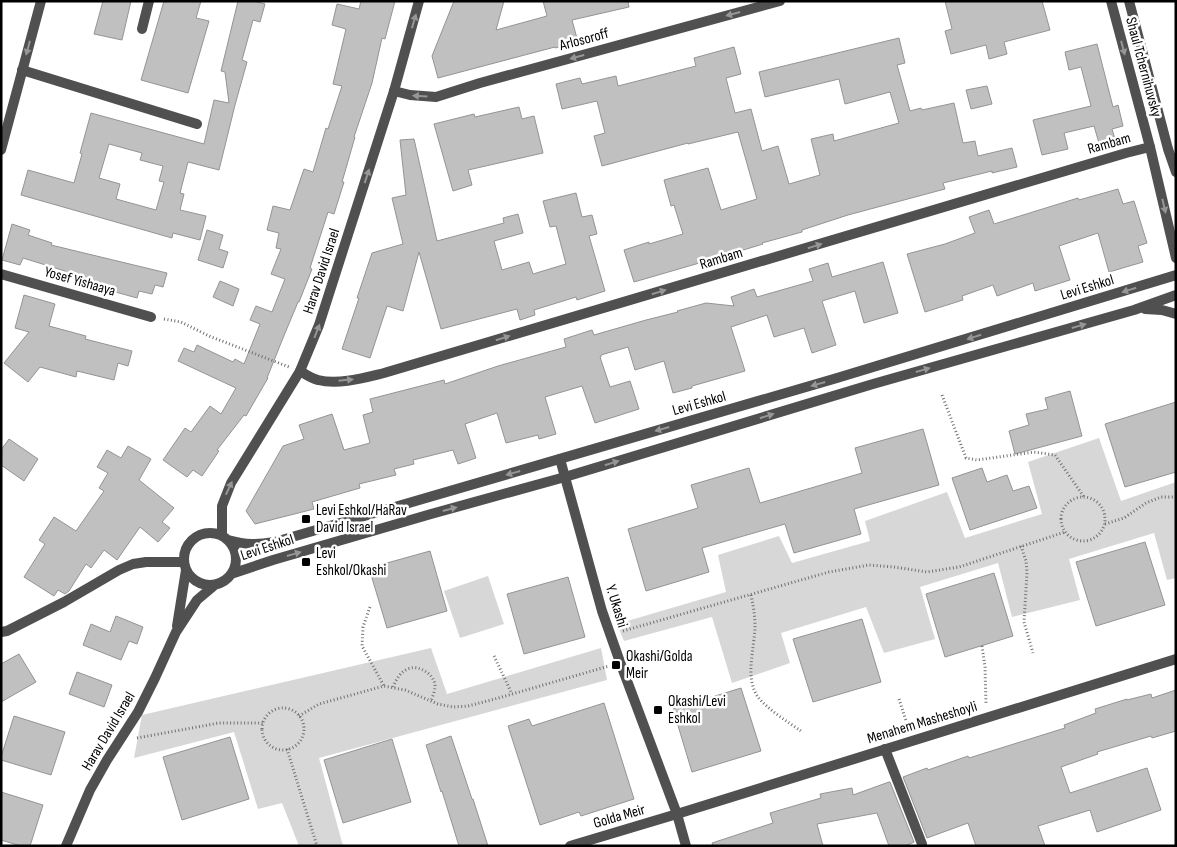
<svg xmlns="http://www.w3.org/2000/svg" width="1177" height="847" font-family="'Sofia Sans Condensed',sans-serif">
<rect width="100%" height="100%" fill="#fff"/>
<path fill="#d7d7d7" d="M1099 438 1121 501 1176 482V578L1167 580 1154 533 1069 559 1080 600 1012 617 998 563 920 587 935 639 884 653 866 607 781 633 790 663 732 683 712 617 624 641 617 624 726 592 718 555 779 536 792 563 870 541 865 521 947 492 965 538 1042 514 1028 462Z
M488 576 504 624 460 638 444 591Z
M431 648 447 694 601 648 607 680 319 758 343 846H299L282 803 258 809 234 732 134 758 142 715Z"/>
<path fill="#c0c0c0" stroke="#949494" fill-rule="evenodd" d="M103 1H131L122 40 94 34Z
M164 1H201L196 18 209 21 188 93 141 80Z
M238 1H254L265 4 260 22 253 20 242 60 247 62 235 105 219 170 188 162 180 193 184 194 180 210 206 216 200 240 173 233 172 238 21 195 28 170 74 183 82 154 80 153 91 113 204 144 214 100 229 103 225 72 221 71ZM109 144 142 153 140 160 163 166 159 181 164 182 156 210 116 199 120 184 99 178Z
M361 1H395L385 39 382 38 372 83 354 137H355L342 182H344L334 214 328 212 310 268 312 269 299 302H298L283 338 267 378H268L246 416 244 415 217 450 219 451 202 476 193 470 187 477 163 460 185 428 191 432 210 406 221 414 236 388 178 361 184 348 194 352 197 345 233 362 235 359 244 364 260 324 250 320 256 306 272 312 285 279 271 274 281 249 276 248 279 233 267 230 273 206 290 210 304 169 313 172 326 128 328 129 342 86 333 84 346 29 332 25 337 4 359 9Z
M454 1H504L496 30 547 16 543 1H628L629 7 572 20 578 42 555 48V47L438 78 432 56Z
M945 1H1042L1050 30 1004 42 1007 54 989 59 986 45 951 54 945 31 952 29Z
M899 38 905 63 897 65 910 111 921 108 922 110 954 103 963 143 975 141 978 156 1012 148 1017 167 992 173V171L943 183 945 189 848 215 802 230V232L762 243 763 244 727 255 634 282 624 250 649 242V244L683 234 674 205 671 206 664 180 708 168 721 210 757 199 738 132 688 144V143L602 166 594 136 605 133 597 101 562 109 556 84 580 78 582 84 616 76 618 86 696 66 694 58 734 47 741 74 726 78 735 113 751 109 762 151 778 146 789 184 820 175 811 139 833 134 834 141 899 123 890 92 845 104 839 79 765 97 759 72Z
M1097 44 1113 107 1118 105 1123 126 1112 129 1115 139 1099 143 1094 126 1064 133 1068 149 1042 155 1033 120 1091 106 1081 67 1069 70 1065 52Z
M987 86 992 104 971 109 966 90Z
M519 107 522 119 534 116 543 153 468 170 472 185 453 191 434 124 474 114 475 117Z
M414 139 437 241 504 223 503 218 518 214 523 233 494 241 502 270 529 262 533 274 566 264 556 226 550 227 543 201 576 193 582 217 592 215 597 234 589 236 605 291 577 300 576 297 534 310 535 315 520 320 517 309 441 329 419 252 403 311 387 306 370 358 342 349 359 298H357L372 253 403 244 392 198 406 195 400 140Z
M1118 189 1123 204 1134 201 1147 243 1138 246 1143 262 1109 272 1098 233 1059 246 1070 280 1035 291 1033 283 997 296 993 285 962 296 963 300 925 312 907 254 945 244 975 233 969 217 989 210 994 224 1078 198 1079 200Z
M12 224 30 230 28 235 52 243 51 245 167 273 163 287 155 285 152 294 139 291 137 298 101 288 100 293 80 288 83 277 64 273 65 271 23 258 20 265 2 260Z
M207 230 223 235 219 249 228 252 223 268 198 260Z
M883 262 898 313 864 323 855 291 822 301 836 345 812 353 804 328 774 337 767 315 731 327 745 371 692 386V388L673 393 664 361 635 370 628 347 601 355V357H600L610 387 630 381 639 409 595 423 582 386 545 397 556 434 539 439 538 435 506 443 497 413 465 424 476 458 458 464 453 450 413 460 414 464 394 469 396 475 359 484 360 488 312 502 314 509 255 524 246 511 283 446 304 439 299 425 332 414 344 450 370 443 363 415 373 412 370 399 444 380 445 384 498 366 566 347 564 339 592 330 594 335 646 320 678 312 677 311 706 303 734 306 731 297 754 289 757 297 813 281 809 269 828 263 832 277Z
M220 281 239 289 233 306 213 297Z
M24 295 55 304 49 326 86 336 85 339 132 351 128 366 118 363 114 380 77 371 76 377 40 367 28 382 4 363 29 332 15 328Z
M1070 391 1082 436 1015 454 1009 431 1029 425 1026 414 1048 409 1045 398Z
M1176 402V472L1125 487 1105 424Z
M923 429 939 485 854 509 861 534 794 553 785 524 702 548 709 572 646 591 628 529 698 508 691 485 749 468 760 503 862 473 855 448Z
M9 439 38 459 24 481 1 465V450Z
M128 446 151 459 139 480 174 508 162 522 170 528 158 542 140 527 117 560 104 550 91 568 86 564 69 591 65 594 58 590 54 596 24 577 45 544 39 540 54 517 76 531 104 491 99 488 108 473 97 467 107 450 121 458Z
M982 468 987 482 1007 475 1013 491 1029 486 1037 508 970 530 952 478Z
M1145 542 1165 605 1096 626 1076 562Z
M430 551 447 611 387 628 369 568Z
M994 573 1013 636 945 657 926 594Z
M568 577 585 637 524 654 507 594Z
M116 616 143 627 137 644 129 641 121 660 83 645 91 624 110 632Z
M862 619 881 682 813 702 793 639Z
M19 654 36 682 1 702V664Z
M77 672 112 685 104 707 69 694Z
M741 688 761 751 692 772 673 709Z
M1176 690V731L1152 738 1151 736 1097 752 1098 754 1061 767 1070 793 1147 768 1161 810 1097 832 1090 810 1038 826 1045 846H976L968 823 927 838 903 777 927 768 928 770 968 756 969 758 1065 728 1064 725 1096 713 1095 709 1127 699V700L1151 694 1152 698Z
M604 703 634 799 581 816 579 812 540 825 508 726 529 719 532 726Z
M14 716 65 732 51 775 1 760V757Z
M451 736 472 799H473L488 846H459L442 791 441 792 426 745Z
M230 737 249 799 182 820 163 757Z
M392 739 411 802 343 823 324 760Z
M889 782H890L914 842 905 846H889L877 813 817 824 823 846H713L712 843 773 823 770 813 821 798 820 794 852 788 853 795Z
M1 792 43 805 30 846H21L1 840Z"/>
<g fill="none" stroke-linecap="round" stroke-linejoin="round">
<path stroke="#727272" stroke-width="3" stroke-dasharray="1 2.5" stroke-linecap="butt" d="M164 319 181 322 209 336 289 367
M942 395 966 458 977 460 1034 452 1055 455 1084 497
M1061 519a22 22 0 1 1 44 0a22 22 0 1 1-44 0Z
M1105 524 1124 518 1146 503 1161 497H1176
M1021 546 1026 561 1027 573 1024 622 1033 653
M751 595C753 605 755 615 755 625 755 648 744 677 758 697 767 709 788 722 801 731
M370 607 363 627 362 646 384 686
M623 631 829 572 869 565 894 567 927 572 959 567 1065 532
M982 646 985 667 986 704
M494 656 512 694
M393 687C396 680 400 672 408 669 418 664 434 674 435 685 435 690 433 696 431 701
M899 699 909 730
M262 729a21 21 0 1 1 42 0a21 21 0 1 1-42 0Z
M299 716 319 704 384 686 405 690 438 704 453 707 468 706 495 699 609 666
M137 738 219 723H263
M287 749 317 846"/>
<path stroke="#505050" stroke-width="10" d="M142 29 149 1
M22 70 197 124
M1 632 7 631 64 602 119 570 133 564 146 562H184
M885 749 922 844"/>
<path stroke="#505050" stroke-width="10" d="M394 91 410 95 436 97 480 83 780 1
M1 150 41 1
M1 274 151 317
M300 371C305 374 312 379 318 380 339 385 363 378 384 373L1126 153 1150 147
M560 459 602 611 620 662 677 814 686 846
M570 846 677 814 1176 659"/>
<path stroke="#505050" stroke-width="10" d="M1111 1 1150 147 1176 258
M1129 1 1168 149 1176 172
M1145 309 1162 310 1176 314
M184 559a26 26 0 1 1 52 0a26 26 0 1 1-52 0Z
M222 535V506L231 483 300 371 319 325 394 91 419 1
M228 540C247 545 256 545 275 542L837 378 1176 275
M231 574 273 560 431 514 565 477 873 384 1134 310 1176 295
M177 626 186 570
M66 846 90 790 107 760 138 712 155 678 176 632 197 600 216 584"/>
</g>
<defs><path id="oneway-solid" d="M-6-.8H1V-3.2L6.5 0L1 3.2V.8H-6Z" transform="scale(1.25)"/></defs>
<g fill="#969696">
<use href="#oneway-solid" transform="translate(733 14) rotate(165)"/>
<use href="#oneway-solid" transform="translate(414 21) rotate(-74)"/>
<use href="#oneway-solid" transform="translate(28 48) rotate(105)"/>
<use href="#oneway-solid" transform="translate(1123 48) rotate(75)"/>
<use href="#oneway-solid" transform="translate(577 57) rotate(165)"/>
<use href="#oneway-solid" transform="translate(420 96) rotate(-177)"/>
<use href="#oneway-solid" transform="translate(367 176) rotate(-72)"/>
<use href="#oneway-solid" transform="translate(1164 206) rotate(77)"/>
<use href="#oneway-solid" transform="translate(815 246) rotate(-17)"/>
<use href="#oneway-solid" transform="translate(1129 290) rotate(163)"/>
<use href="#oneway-solid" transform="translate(659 292) rotate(-17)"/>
<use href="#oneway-solid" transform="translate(1079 326) rotate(-16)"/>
<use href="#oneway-solid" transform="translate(317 331) rotate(-69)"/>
<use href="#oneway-solid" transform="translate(974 337) rotate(163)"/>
<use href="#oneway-solid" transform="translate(503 338) rotate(-17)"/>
<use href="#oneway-solid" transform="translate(923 370) rotate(-16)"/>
<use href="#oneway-solid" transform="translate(346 380) rotate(-6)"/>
<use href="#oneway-solid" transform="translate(818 384) rotate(164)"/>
<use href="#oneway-solid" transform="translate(767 416) rotate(-17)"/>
<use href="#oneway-solid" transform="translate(662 429) rotate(164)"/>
<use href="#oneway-solid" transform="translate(612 463) rotate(-17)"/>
<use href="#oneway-solid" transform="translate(513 473) rotate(164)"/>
<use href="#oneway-solid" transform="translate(229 488) rotate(-65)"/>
<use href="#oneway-solid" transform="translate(450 509) rotate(-15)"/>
<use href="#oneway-solid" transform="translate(294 554) rotate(-16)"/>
</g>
<g fill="#000" stroke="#fff" stroke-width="2">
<rect x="301" y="514" width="10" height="10" rx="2.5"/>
<rect x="301" y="557" width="10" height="10" rx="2.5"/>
<rect x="611" y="660" width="10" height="10" rx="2.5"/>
<rect x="653" y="705" width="10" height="10" rx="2.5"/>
</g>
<g text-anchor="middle" stroke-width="5" stroke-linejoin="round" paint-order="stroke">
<g font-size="15" fill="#000" stroke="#fff">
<text transform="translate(584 39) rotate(-15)" y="5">Arlosoroff</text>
<text transform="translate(1144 67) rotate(75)" y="5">Shaul Tchernihuvsky</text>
<text transform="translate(1109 143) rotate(-16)" y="5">Rambam</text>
<text transform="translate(721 258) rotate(-17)" y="5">Rambam</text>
<text transform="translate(321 271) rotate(-72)" y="5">Harav David Israel</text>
<text transform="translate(80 281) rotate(16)" y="5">Yosef Yishaaya</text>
<text transform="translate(1087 287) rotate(-17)" y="5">Levi Eshkol</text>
<text transform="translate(699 403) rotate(-16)" y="5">Levi Eshkol</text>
<text transform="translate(267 547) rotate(-18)" y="5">Levi Eshkol</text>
<text transform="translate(617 606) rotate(73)" y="5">Y. Ukashi</text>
<text transform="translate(922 722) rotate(-17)" y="5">Menahem Masheshoyli</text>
<text transform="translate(108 731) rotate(-59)" y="5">Harav David Israel</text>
<text transform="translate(619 816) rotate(-16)" y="5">Golda Meir</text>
</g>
<g font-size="15" fill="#000" stroke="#fff" text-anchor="start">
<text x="316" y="515">Levi Eshkol/HaRav<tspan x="316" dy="17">David Israel</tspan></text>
<text x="316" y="558">Levi<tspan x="316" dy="17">Eshkol/Okashi</tspan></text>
<text x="626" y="661">Okashi/Golda<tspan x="626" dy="17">Meir</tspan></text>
<text x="668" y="706">Okashi/Levi<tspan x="668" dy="17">Eshkol</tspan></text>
</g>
</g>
<rect width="1177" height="847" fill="none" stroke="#000000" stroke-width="5"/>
</svg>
